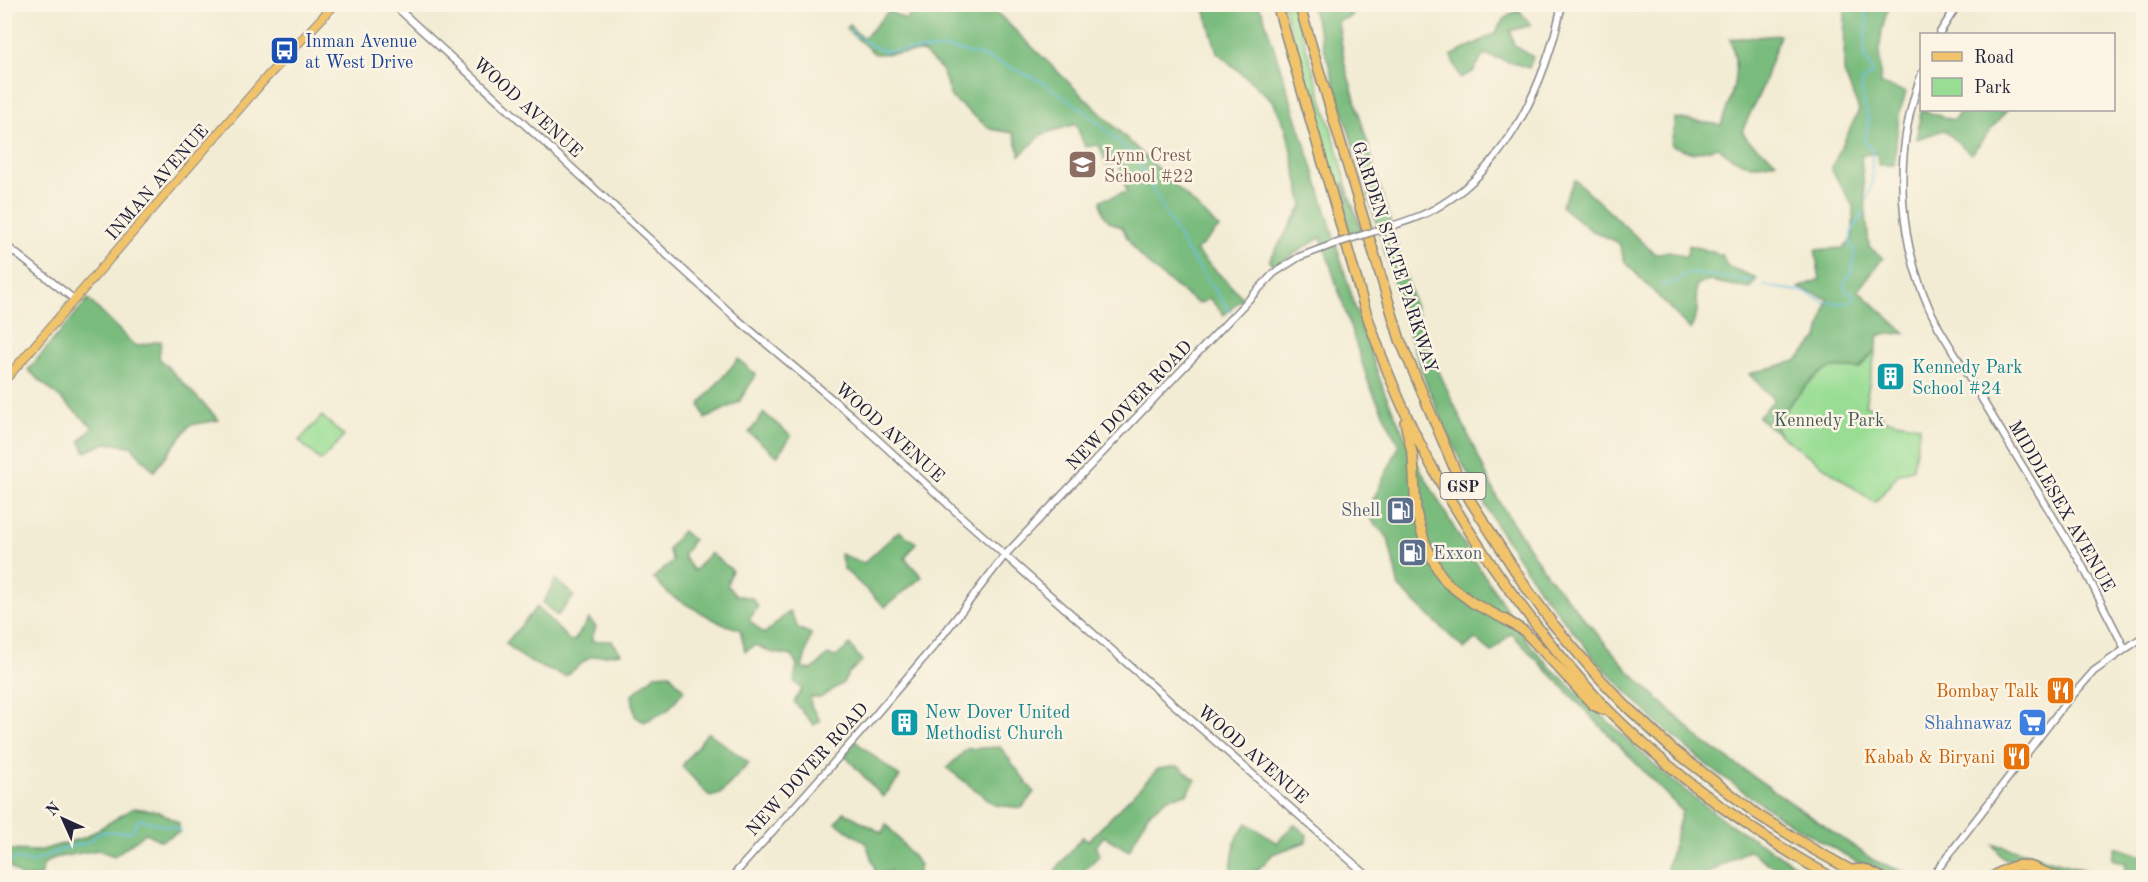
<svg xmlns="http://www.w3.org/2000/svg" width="2148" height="882" font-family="'Old Standard TT',serif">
<rect width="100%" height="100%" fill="#fcf5e5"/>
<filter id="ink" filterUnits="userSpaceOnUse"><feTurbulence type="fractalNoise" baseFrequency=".0167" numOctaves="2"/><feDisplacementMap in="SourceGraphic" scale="12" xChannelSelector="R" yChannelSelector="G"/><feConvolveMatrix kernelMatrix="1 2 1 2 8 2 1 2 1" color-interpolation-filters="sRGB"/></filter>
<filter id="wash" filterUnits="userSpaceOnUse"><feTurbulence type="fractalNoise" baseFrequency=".008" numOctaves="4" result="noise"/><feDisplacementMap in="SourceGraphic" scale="24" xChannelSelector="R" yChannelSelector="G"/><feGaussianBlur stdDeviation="1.35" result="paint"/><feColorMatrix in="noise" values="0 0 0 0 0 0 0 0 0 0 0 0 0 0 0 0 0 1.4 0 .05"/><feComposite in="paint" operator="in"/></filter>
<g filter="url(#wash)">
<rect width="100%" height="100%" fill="#f3ecd4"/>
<path fill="#99dd94" stroke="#5e8068" stroke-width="1.5" d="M1283 5H1293L1338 151 1351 203 1345 183 1347 200 1344 201 1349 233Z
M1876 349 1865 405 1881 411V419L1920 426 1913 468 1898 474 1875 503 1780 435 1774 424C1783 412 1813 374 1826 370 1836 366 1848 368 1859 369Z
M322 416 344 436 321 461 299 441Z"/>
<path fill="#7abc7e" stroke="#4e6f5c" stroke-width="1.5" d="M917 5H989L1219 228 1196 251 1243 298 1224 315 1209 298 1204 302 1197 303C1170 282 1135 260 1122 227 1106 222 1102 216 1101 200L1127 192 1118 163 1106 165 1099 145 1085 147 1076 124 1043 134 1020 155 1014 133 990 129 951 97 942 70 923 52 875 54 846 29 849 25 863 39 889 11 906 20Z
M1203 5H1257L1262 11 1321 194 1355 307 1384 391 1418 465 1458 535 1527 641 1551 668 1669 778 1728 823 1814 877H1789L1748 850 1702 877H1668L1665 876 1682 811 1511 633 1492 652 1475 639 1464 649 1399 587 1388 538 1366 514 1399 446 1369 384 1321 237 1275 266 1269 261 1303 205 1286 128 1273 101 1217 52Z
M1311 5H1349L1352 16 1338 21 1345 65 1424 339 1499 502 1547 575 1629 671 1701 740 1875 861 1917 877H1889L1857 862 1783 819 1709 767 1652 718 1597 661 1540 590 1498 528 1457 454 1426 383 1407 326Z
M1845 5H1890C1879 29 1878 58 1881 84L1906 92 1899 114 1894 165H1878L1877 153 1861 155 1869 247 1883 258 1858 290 1905 333 1879 335 1876 349 1859 369C1848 368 1836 366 1826 370 1813 374 1783 412 1774 423L1780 435 1758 417 1774 400 1749 374 1796 361 1818 338 1828 299 1799 288 1820 279 1815 250 1843 248 1853 238V206L1831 169 1859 110 1844 72Z
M1519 10 1531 25 1510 31 1514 45 1533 57 1529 68 1484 54 1473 72 1460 78 1451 56 1496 33C1501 20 1506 16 1519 10Z
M1780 35 1762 88 1742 131 1748 140 1776 161C1750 170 1738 164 1718 147L1693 153 1671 145 1675 118 1721 125C1732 94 1742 72 1730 39Z
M1921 110 1953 120 1963 110H2007L1971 154 1944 130 1917 139Z
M1575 180 1655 254 1669 251 1686 257 1689 245 1722 255 1727 266 1757 278 1750 289 1710 281 1696 285 1697 312 1691 330 1625 262 1619 243 1591 230 1561 206Z
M1341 183H1344L1362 230 1349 233 1344 201 1346 200Z
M88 299 135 346 161 341 159 358 219 420 190 425 154 471 131 446 106 443 85 452 80 441 93 427 28 370Z
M738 359 756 375 739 402 705 419 700 404Z
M764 413 791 436 777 456 749 433Z
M682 531 693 540 683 556 694 571 710 553 732 570 727 585 736 595 752 598 758 606 749 620 764 634 790 611 798 628 811 634 802 668 812 670 828 655 836 657 850 645 862 661 849 673 843 683 820 698 810 697 811 706 820 721 814 725 794 702 802 689 794 681 797 665 792 656 770 652 756 645 745 651 740 629 722 624 671 596 653 578 673 561 668 549Z
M899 531 916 543 905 558 922 577 885 607 844 569 840 554 864 563Z
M556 579 574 596 557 616 543 603Z
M537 607 569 640 574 641 589 619 596 627 591 641H612L621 653 590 657 566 676C543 669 523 661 506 643Z
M669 673 684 690 667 711 644 722 635 716 632 695 656 674Z
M708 732 749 763 720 794 710 797 682 766Z
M855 741 900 777 883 797 845 756Z
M1000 747 1034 792 1022 808 995 805 947 768 967 749Z
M1178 766 1196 780 1187 794 1168 798 1148 814 1129 851 1104 836 1095 847 1100 855 1077 877H1063L1054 872 1082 837 1089 840 1158 769Z
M133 808 158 811 179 823V832L161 841 146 833 114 856 98 850 54 858 44 864 40 877H21L8 865 5 867V850L39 851 86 837Z
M844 812 882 833 886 824 920 865 917 877H894L890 871 877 875 866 843 836 823Z
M1247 823 1277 843 1294 824 1307 835 1306 842 1273 854 1251 877H1229L1236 839Z
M1993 845 2003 846 2108 877H2087L2037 864 2016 862 2002 857Z
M2115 847 2143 856V877H2110V872L2124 874 2126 863 2112 859Z"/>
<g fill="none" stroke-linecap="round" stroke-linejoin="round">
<path stroke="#6cc1e9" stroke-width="1.5" d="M1862 4 1868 21 1864 40 1865 58 1872 70V74L1862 82C1859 103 1876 117 1863 140L1872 150V183L1867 199
M849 30 870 45 884 51 952 49 982 56 1010 67 1042 82 1082 109 1130 152 1140 166 1186 250 1230 311
M1661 286 1677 281 1686 273H1689L1754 281
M1764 286 1805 292 1824 302 1851 303 1855 295 1846 290 1844 286 1847 278 1852 271 1855 251 1850 244 1851 233 1865 210
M4 862 18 859 32 862 68 847 87 843 101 832H131L139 819 165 826H172L181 831 180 833"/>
</g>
</g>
<g filter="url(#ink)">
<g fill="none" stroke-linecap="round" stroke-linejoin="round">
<defs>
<path id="minor" d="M393 4 737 319 851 415 965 520 1370 878
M1939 34 1958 4
M1922 73C1891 156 1897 250 1939 328L2081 563 2125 649
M1385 228C1404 222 1424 216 1441 205 1510 163 1546 81 1562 4
M4 244 75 300
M731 878 860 733 939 640 1005 555 1274 273 1299 257 1334 244
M1931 878 2064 705 2094 671 2144 636"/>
<path id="major" d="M4 381 266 78 335 4"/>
<path id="highway" d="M1277 4 1365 309C1405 432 1463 533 1543 634 1565 661 1586 688 1611 713 1677 778 1752 833 1833 878
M1299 4 1400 340 1458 477 1470 500 1525 586 1553 624 1594 672 1626 706 1671 748 1758 815 1811 848 1865 878
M1405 422 1413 457 1416 512 1425 543 1439 572 1448 584 1473 603 1504 619 1524 631 1593 705 1604 710
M1852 870 1864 869 1883 878
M1991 878C2024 855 2028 868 2060 878"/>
</defs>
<use href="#minor" stroke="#8a8788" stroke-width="9"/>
<use href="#major" stroke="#8a8788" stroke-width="10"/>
<use href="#highway" stroke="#8a8788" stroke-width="12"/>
<use href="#minor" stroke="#fff" stroke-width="6"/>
<use href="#major" stroke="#f1c36a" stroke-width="8"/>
<use href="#highway" stroke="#f1c36a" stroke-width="9"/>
<defs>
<path id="minor-bridge" d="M1334 244 1385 228"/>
</defs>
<use href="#minor-bridge" stroke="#8a8788" stroke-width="9" stroke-linecap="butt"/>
<use href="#minor-bridge" stroke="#fff" stroke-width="6"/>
</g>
</g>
<defs>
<symbol id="bus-square" viewBox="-11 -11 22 22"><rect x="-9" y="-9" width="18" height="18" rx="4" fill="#1a4fb4" stroke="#fcf5e5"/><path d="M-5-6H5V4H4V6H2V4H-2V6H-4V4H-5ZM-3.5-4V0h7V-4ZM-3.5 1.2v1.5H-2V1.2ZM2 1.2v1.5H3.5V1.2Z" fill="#fff"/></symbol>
<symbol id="school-square" viewBox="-11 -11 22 22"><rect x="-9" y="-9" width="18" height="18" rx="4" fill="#8d6e63" stroke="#fcf5e5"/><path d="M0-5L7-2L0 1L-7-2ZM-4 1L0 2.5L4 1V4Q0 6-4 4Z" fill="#fff"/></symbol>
<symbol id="building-square" viewBox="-11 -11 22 22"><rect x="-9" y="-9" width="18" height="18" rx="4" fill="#0f9aa8" stroke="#fcf5e5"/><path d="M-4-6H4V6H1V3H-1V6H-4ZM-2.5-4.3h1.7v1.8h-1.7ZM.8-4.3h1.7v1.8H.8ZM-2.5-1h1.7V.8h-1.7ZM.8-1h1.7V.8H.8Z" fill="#fff"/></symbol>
<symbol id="fuel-square" viewBox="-11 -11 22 22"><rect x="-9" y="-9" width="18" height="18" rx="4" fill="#5c6f8a" stroke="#fcf5e5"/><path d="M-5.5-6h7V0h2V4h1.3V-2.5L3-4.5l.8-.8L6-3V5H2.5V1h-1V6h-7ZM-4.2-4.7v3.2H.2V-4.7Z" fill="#fff"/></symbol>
<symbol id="restaurant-square" viewBox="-11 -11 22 22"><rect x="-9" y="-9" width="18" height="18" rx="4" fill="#e8710a" stroke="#fcf5e5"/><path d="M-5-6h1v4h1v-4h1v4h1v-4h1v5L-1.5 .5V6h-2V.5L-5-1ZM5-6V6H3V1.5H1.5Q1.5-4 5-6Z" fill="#fff"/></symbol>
<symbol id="supermarket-square" viewBox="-11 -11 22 22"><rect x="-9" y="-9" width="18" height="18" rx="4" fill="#3f7fe0" stroke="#fcf5e5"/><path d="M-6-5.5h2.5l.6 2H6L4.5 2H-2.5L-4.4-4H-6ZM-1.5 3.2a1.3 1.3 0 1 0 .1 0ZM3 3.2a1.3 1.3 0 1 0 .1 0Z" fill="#fff"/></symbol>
</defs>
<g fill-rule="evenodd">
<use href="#bus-square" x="268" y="34" width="33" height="33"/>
<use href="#school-square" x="1066" y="148" width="33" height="33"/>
<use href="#building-square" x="1874" y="360" width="33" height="33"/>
<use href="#fuel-square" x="1384" y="494" width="33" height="33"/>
<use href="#fuel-square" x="1396" y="536" width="33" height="33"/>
<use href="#restaurant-square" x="2044" y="674" width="33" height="33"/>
<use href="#building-square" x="888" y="706" width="33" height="33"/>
<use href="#supermarket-square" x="2016" y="706" width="33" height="33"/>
<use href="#restaurant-square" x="2000" y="740" width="33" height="33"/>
</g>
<g text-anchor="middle" stroke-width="5" stroke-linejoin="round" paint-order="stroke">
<rect fill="#fcf5e5" stroke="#63616e" stroke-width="1.5" x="1440.5" y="473" width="45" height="26" rx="4.5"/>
<g font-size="16" font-weight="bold" fill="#22223b">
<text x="1463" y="492">GSP</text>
</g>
<g font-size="18" fill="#164399" stroke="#fcf5e5" text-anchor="start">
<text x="305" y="47">Inman Avenue<tspan x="305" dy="21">at West Drive</tspan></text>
</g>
<g font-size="18" fill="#22223b" stroke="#fcf5e5">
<text transform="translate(528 107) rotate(42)" y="6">WOOD AVENUE</text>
<text transform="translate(157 182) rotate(-49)" y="6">INMAN AVENUE</text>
<text transform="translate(1395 257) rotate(72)" y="6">GARDEN STATE PARKWAY</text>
<text transform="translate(1129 405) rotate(-46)" y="6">NEW DOVER ROAD</text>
<text transform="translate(890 432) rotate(42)" y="6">WOOD AVENUE</text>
<text transform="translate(2062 506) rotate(60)" y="6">MIDDLESEX AVENUE</text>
<text transform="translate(1253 754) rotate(41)" y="6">WOOD AVENUE</text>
<text transform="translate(807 769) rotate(-48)" y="6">NEW DOVER ROAD</text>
</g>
<g font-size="18" fill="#785e54" stroke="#fcf5e5" text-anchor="start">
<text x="1104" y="161">Lynn Crest<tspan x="1104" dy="21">School #22</tspan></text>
</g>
<g font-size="18" fill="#0d838f" stroke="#fcf5e5" text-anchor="start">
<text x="1912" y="373">Kennedy Park<tspan x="1912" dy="21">School #24</tspan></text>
<text x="925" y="718">New Dover United<tspan x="925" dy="21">Methodist Church</tspan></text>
</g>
<g font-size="18" fill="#465a56" stroke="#fcf5e5">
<text x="1829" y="426">Kennedy Park</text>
</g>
<g font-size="18" fill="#4e5e75" stroke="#fcf5e5" text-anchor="end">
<text x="1380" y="516">Shell</text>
<text x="1433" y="559" text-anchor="start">Exxon</text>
</g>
<g font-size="18" fill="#c56008" stroke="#fcf5e5" text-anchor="end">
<text x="2039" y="697">Bombay Talk</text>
<text x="1995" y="763">Kabab &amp; Biryani</text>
</g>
<g font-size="18" fill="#366cbe" stroke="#fcf5e5" text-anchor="end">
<text x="2012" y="729">Shahnawaz</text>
</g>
</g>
<rect width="2148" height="882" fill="none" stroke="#fcf5e5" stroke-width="24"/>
<rect x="1920" y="33" width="195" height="78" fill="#fcf5e5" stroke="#a5a1a1" stroke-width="1.5"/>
<rect x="1932" y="52" width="30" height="9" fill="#f1c36a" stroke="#a5a1a1" stroke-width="1.5"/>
<text x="1974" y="63" font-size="18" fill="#22223b">Road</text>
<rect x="1932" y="78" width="30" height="18" fill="#99dd94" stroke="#a5a1a1" stroke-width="1.5"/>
<text x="1974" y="93" font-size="18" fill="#22223b">Park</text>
<g transform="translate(63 819) rotate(315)" stroke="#fcf5e5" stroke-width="4.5" paint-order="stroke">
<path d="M0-4.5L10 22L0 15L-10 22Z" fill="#22223b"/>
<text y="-9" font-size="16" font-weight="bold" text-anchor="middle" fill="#22223b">N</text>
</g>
</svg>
